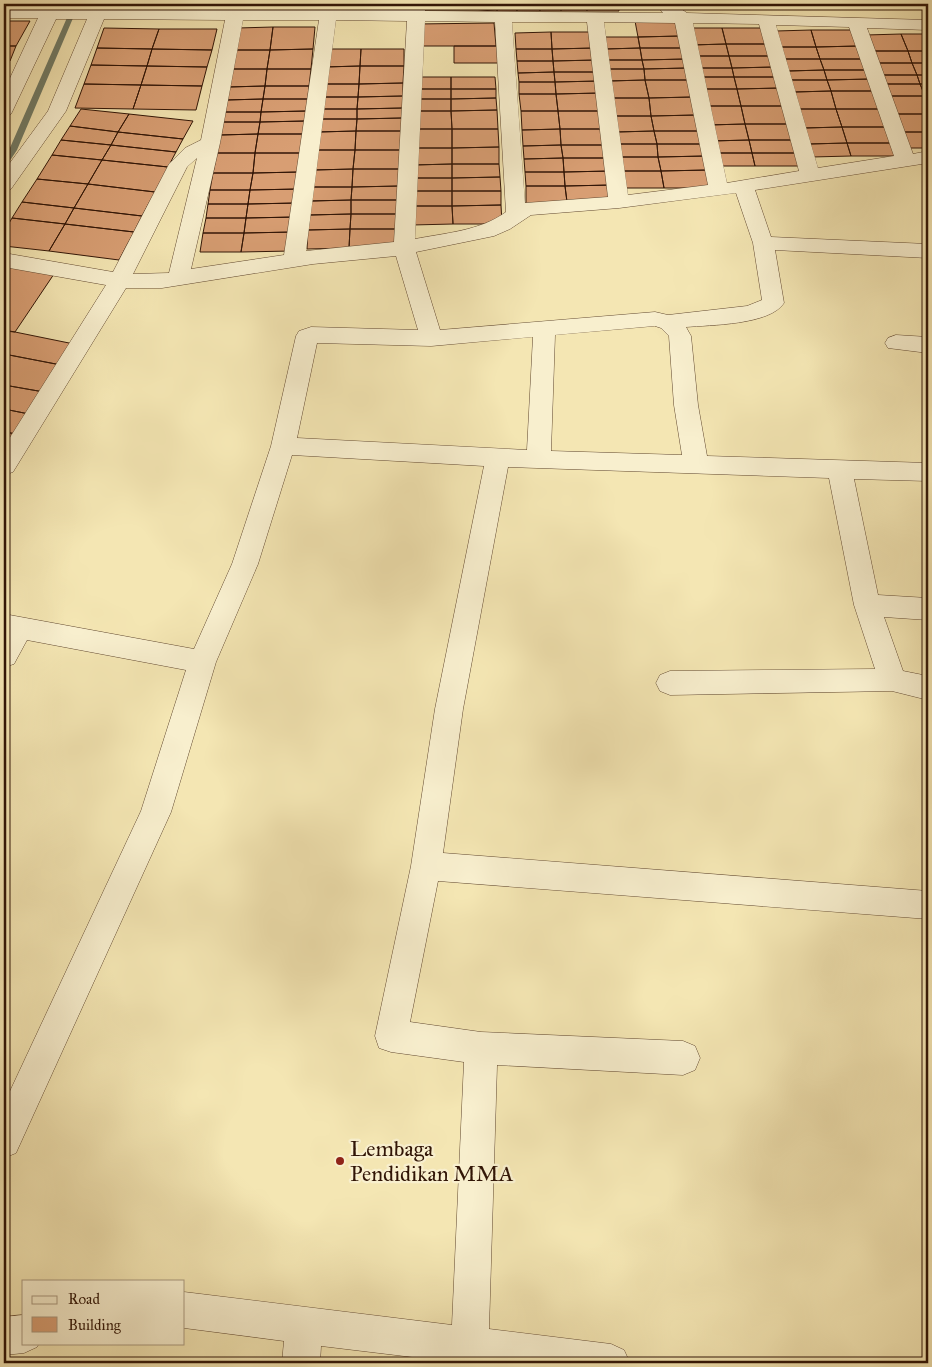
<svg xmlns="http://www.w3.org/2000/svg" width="932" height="1367" font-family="'IM FELL Great Primer',serif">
<rect width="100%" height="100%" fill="#f4e6b3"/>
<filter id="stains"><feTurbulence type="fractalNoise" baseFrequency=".004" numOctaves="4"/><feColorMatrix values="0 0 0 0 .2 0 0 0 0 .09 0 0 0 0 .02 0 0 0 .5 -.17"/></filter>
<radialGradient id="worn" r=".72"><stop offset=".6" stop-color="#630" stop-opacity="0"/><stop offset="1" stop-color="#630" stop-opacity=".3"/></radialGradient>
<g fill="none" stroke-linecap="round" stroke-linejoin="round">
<path fill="#717c67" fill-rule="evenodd" d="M73 4H79L17 150 7 165H4V158L9 150Z"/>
</g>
<path fill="#d89e73" stroke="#311506" d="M4 4H44L43 8 4 7Z
M108 4H176L175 6H108Z
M176 4H217V6H175Z
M251 4H285L284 9H250Z
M285 4H327L326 9H284Z
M340 4H374L373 11H339Z
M374 4H415V11H373Z
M418 4H459V10H418Z
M459 4H478V10H459Z
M478 4H497V11L478 10Z
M497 4H516L517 11H497Z
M516 4H539L540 11H517Z
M539 4H561V11H540Z
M561 4H586L587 11H561Z
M586 4H618L619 11H587Z
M678 20 681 36 638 37 635 21Z
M4 21H30L16 46H4Z
M494 23 496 46H417V24Z
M273 27 270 50H234L238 28Z
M273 27H315L313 49 270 50Z
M104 28 159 29 152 49 97 48Z
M687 28H722L726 44 691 45Z
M722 28H764L769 44H726Z
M159 29H217L212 50 152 49Z
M811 30 816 47H781L776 31Z
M811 30H854L859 46 816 47Z
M551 32 552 49H516L515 33Z
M551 32H593L595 48 552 49Z
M901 34 908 51H872L866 35Z
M901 34H928V51H908Z
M681 36 683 48H640L638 37Z
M603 37H638L640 48 605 49Z
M726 44 729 56H693L691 45Z
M726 44H769L772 56H729Z
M4 46H16L10 61H4Z
M454 46H497L498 63H454Z
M859 46 864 59H820L816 47Z
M781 47H816L820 59H784Z
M97 48 152 49 147 66 91 65Z
M595 48 597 60 553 61 552 49Z
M640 48 642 60H606L605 49Z
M640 48H683L686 59 642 60Z
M152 49 212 50 207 67 147 66Z
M313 49 311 69H267L270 50Z
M326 49H361L360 66 324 67Z
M361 49H404V66H360Z
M516 49H552L553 61H517Z
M234 50H270L267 69H231Z
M872 51H908L912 63H876Z
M908 51H928V63H912Z
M693 56H729L732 68H696Z
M729 56H772L775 67 732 68Z
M686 59 687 68 644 69 642 60Z
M784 59H820L824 70 788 71Z
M820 59H864L868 70H824Z
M597 60 598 72H554L553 61Z
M606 60H642L644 69H607Z
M517 61H553L554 72 518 73Z
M876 63H912L917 75H880Z
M912 63H928V75H917Z
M91 65 147 66 141 85 84 84Z
M147 66 207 67 202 86 141 85Z
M360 66 359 84H322L324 67Z
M360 66H404L403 83 359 84Z
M775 67 778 77H734L732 68Z
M687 68 690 80H645L644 69Z
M696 68H732L734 77H697Z
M231 69H267L265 86 228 87Z
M267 69H311L309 86H265Z
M607 69H644L645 80 609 81Z
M824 70 827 80H791L788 71Z
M824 70H868L871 79 827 80Z
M554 72 555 82H519L518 73Z
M554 72H598L600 81 555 82Z
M880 75H917L920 84H884Z
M917 75H928V84H920Z
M415 77H451V89H415Z
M451 77H495L496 89H451Z
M697 77H734L737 89H700Z
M734 77H778L781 88 737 89Z
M871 79 875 91H831L827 80Z
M645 80 649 98H611L609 81Z
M645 80H690L693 97 649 98Z
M791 80H827L831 91 794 92Z
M600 81 601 93 556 94 555 82Z
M519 82H555L556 94H519Z
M403 83V96L358 97 359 84Z
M84 84 141 85 133 109 75 108Z
M322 84H359L358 97H321Z
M884 84H920L925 96H888Z
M920 84H928V96H925Z
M141 85 202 86 196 110 133 109Z
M265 86 263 99 226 100 228 87Z
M265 86H309L308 99H263Z
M781 88 786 106H741L737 89Z
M415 89H451V99H414Z
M451 89H496V98L451 99Z
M700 89H737L741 106H703Z
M831 91 836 109H799L794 92Z
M831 91H875L881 109H836Z
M601 93 603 111H558L556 94Z
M519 94H556L558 111H521Z
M403 96V108L357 109 358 97Z
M888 96H925L928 104V114H894Z
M321 97H358L357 109H320Z
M693 97 697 115 651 116 649 98Z
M496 98 497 110 451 111V99Z
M611 98H649L651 116H614Z
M263 99 261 112H224L226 100Z
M263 99H308L307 111 261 112Z
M414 99H451V111H414Z
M703 106H741L745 124 708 125Z
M741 106H786L791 124H745Z
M403 108 402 118 357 119V109Z
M81 109 129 114 118 132 70 126Z
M320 109H357V119H319Z
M799 109H836L842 127 804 128Z
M836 109H881L888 127H842Z
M497 110 498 129H452L451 111Z
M307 111 306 121 260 122 261 112Z
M414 111H451L452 129H414Z
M521 111H558L560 129 522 130Z
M558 111H603L606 129H560Z
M224 112H261L260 122H222Z
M129 114 193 121 183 139 118 132Z
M894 114H928V132H901Z
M697 115 700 131H654L651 116Z
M614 116H651L654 131 616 132Z
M402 118V131H356L357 119Z
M319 119H357L356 131 318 132Z
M306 121 304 134H258L260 122Z
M222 122H260L258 134 220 135Z
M745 124H791L795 140H749Z
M745 124 749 140 711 141 708 125Z
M70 126 118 132 111 145 61 140Z
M842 127H888L894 143H847Z
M842 127 847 143 809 144 804 128Z
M414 129H452V148H413Z
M452 129H498L499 147 452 148Z
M560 129H606L608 145H561Z
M560 129 561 145 523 146 522 130Z
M356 131 355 150H316L318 132Z
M356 131H402V150H355Z
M654 131H700L703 144H657Z
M654 131 657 144H618L616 132Z
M118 132 183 139 176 152 111 145Z
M901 132H928V148H907Z
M258 134 255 153H217L220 135Z
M258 134H304L302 153H255Z
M61 140 111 145 102 160 52 155Z
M749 140H795L799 153H752Z
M749 140 752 153H714L711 141Z
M847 143H894L898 156H851Z
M847 143 851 156 812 157 809 144Z
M618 144H657L658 157H620Z
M657 144H703L706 156 658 157Z
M111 145 176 152 168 167 102 160Z
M561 145H608L609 158H563Z
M561 145 563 158 524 159 523 146Z
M499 147V164H452V148Z
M413 148H452V164L413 165Z
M316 150H355L353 169 314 170Z
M355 150H402L401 169H353Z
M217 153H255L253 173H213Z
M255 153H302L300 172 253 173Z
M714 153H752L755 166H716Z
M752 153H799L803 166H755Z
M52 155 102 160 88 184 37 179Z
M706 156 708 170 661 171 658 157Z
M620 157H658L661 171H622Z
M563 158 564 172H525L524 159Z
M563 158H609L611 171 564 172Z
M102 160 168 167 155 192 88 184Z
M452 164H499L500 177 452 178Z
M452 164V178H413V165Z
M353 169H401L400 186 352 187Z
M353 169 352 187H313L314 170Z
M708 170 712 188H664L661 171Z
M611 171 612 185 565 186 564 172Z
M622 171H661L664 188H624Z
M300 172 299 189 250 190 253 173Z
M525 172H564L565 186H526Z
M213 173H253L250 190H210Z
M500 177 501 191H452V178Z
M413 178H452V191H413Z
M37 179 88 184 74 208 22 202Z
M88 184 155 192 142 216 74 208Z
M612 185 614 200 567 202 565 186Z
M400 186V200H351L352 187Z
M526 186H565L567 202 526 204Z
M313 187H352L351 200 311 201Z
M299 189 297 203 248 204 250 190Z
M210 190H250L248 204H208Z
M413 191H452V206H412Z
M452 191H501V205L452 206Z
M351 200V214L310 215 311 201Z
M351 200H400V214H351Z
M22 202 74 208 65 224 12 218Z
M297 203 296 217 246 218 248 204Z
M208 204H248L246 218H206Z
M501 205 502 224H453L452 206Z
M412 206H452L453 224 412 225Z
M74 208 142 216 134 232 65 224Z
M351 214 350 229 308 230 310 215Z
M351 214H400V229H350Z
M296 217 294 232 244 233 246 218Z
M12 218 65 224 49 251 4 246V232Z
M206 218H246L244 233H203Z
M65 224 134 232 119 260 49 251Z
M350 229 349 248 307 249 308 230Z
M350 229H400L399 248H349Z
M294 232 292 251 241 252 244 233Z
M203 233H244L241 252H200Z
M4 265 54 274 15 332 4 330Z
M4 331 15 332 74 344 61 365 4 354Z
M4 354 61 365 44 392 4 385Z
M4 385 44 392 29 414 4 409Z
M4 409 29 414 17 434 4 432Z
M4 432 17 434 4 454Z"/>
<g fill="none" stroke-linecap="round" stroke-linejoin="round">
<defs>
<path id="minor" d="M46 4H62L61 8H91L94 4H110L109 8 227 9 229 4H245V9L320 10 322 4H338V10H408L409 4H425V11L663 13 659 8 662 4H674L687 13 928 20V30L867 28 913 154 928 151V163L755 190 771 237 928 244V258L775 250 784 303C770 325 710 325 686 327L691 336 698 405 707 456 928 463V481L854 479 878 595 928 598V620L884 617 903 671 928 676V700L892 691 670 695 660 691 656 683 660 675 670 671 875 669 854 605 829 478 508 467 463 709 443 853 928 891V919L438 881 410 1022 481 1032 683 1041 695 1046 700 1058 695 1070 683 1075 497 1065 489 1329 611 1344 624 1350 630 1363H462L321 1346 320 1363H282L284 1341 184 1328V1292L452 1325 464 1062 391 1052 379 1048 375 1036 411 866 435 709 484 466 292 455 258 564 216 662 171 812 16 1153 4 1158V1104L141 811 186 670 27 640 14 664 4 667V614L194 649 232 564 271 446 296 336 299 331 311 327 418 330 396 256 313 264 162 288H126L13 472 4 475V447L106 285 4 267V253L113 272 169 164 185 148 201 140 225 20 104 19 66 111 11 189 4 191V171L48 111 87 19H56L13 110 11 114 4 116V91L38 18H4V8H43ZM243 20H319L284 255 191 269 220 143ZM336 20 407 21 394 242 306 251ZM425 21 495 22 506 212C480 231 445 233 415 239ZM512 22H587L608 197 525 203ZM604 22 675 23 708 185 628 195ZM693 23 759 24 799 171 727 183ZM776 25 849 27 894 156 818 168ZM197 158 169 273 133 274 187 167ZM736 193 753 243 762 300 747 306 668 315 655 312 440 330 416 252 494 236 510 229 531 215 619 208ZM655 326 661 328 669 336 674 405 682 455 551 451 555 335ZM533 337 527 450 297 438 317 343 431 346Z
M896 335 928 337V353L888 348 885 343 888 338Z
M24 1315V1343H39L37 1347 24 1353 4 1355V1317Z"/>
</defs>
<use href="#minor" stroke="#624931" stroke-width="1"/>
<use href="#minor" fill="#f8efce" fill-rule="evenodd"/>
</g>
<circle fill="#8f2418" stroke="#f8efce" stroke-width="2" cx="340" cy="1161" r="5"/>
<g text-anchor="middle" stroke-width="4.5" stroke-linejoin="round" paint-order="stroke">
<g font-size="22" fill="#311506" stroke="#f8efce" text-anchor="start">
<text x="350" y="1156">Lembaga<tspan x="350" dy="25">Pendidikan MMA</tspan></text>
</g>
</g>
<rect width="932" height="1367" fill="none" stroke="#f4e6b3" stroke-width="20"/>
<rect x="5" y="5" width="922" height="1357" fill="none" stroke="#311506" stroke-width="2.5"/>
<rect x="10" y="10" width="912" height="1347" fill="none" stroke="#311506"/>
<rect x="22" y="1280" width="162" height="65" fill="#f8efce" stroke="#a8987e"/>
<rect x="32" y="1296" width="25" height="8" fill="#f8efce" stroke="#a8987e"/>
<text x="68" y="1304" font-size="15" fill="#311506">Road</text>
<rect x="32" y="1317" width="25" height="15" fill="#d89e73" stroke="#a8987e"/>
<text x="68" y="1330" font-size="15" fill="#311506">Building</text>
<rect width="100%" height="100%" filter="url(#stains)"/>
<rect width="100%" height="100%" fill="url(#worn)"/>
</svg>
